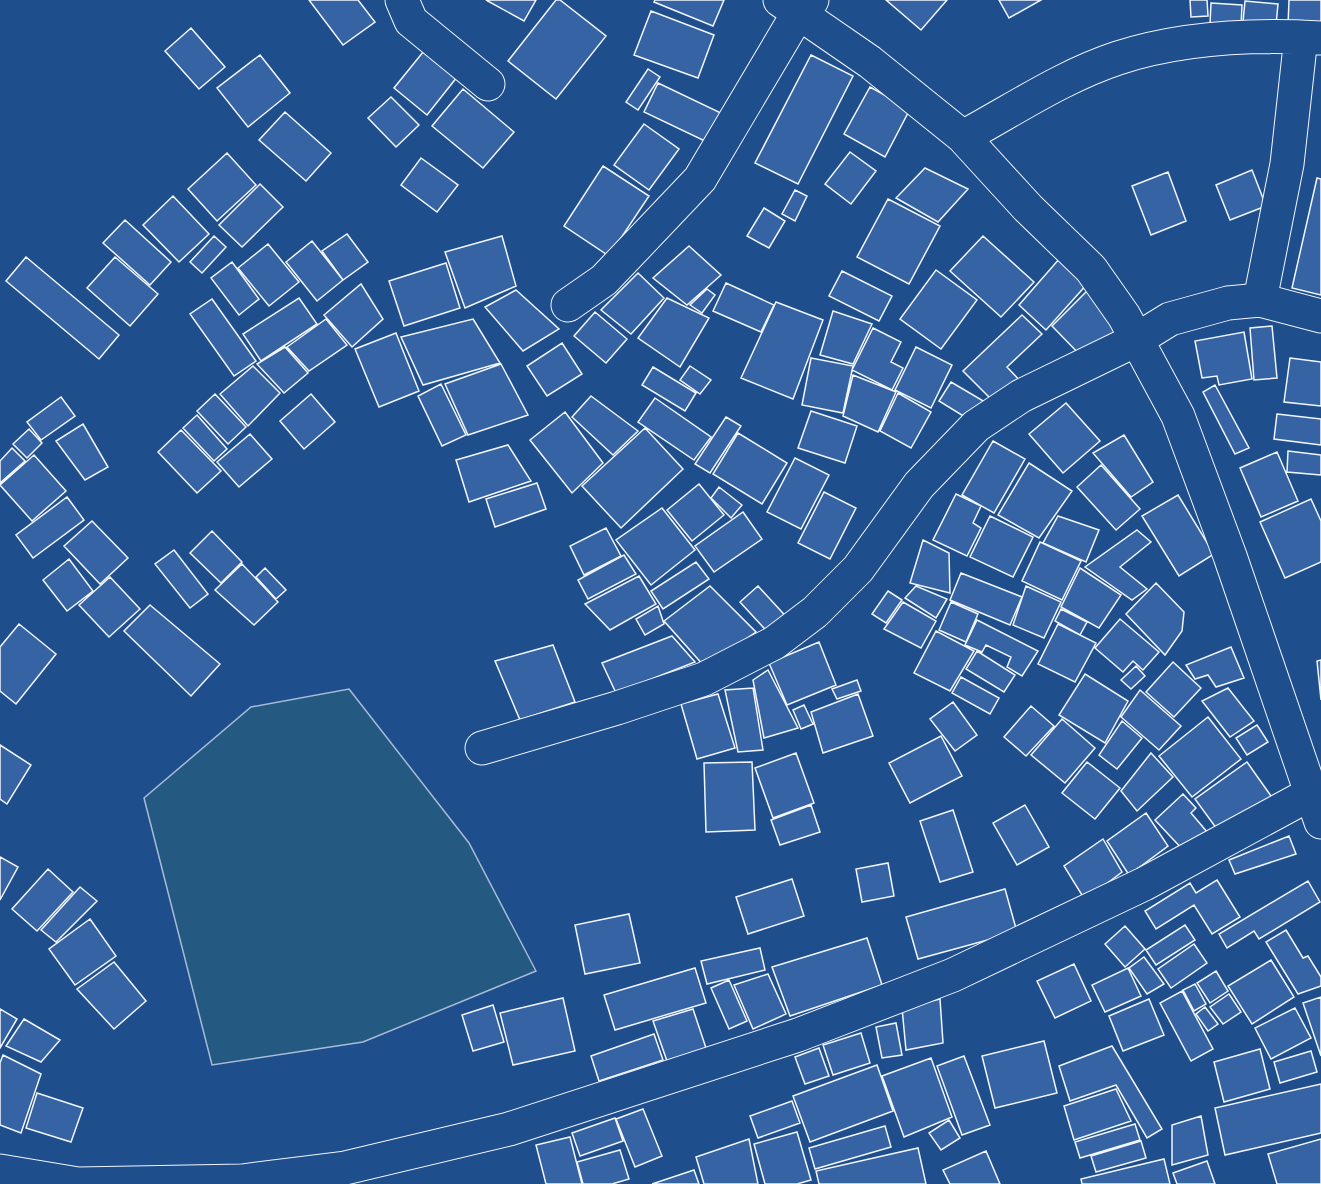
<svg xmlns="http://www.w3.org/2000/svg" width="1321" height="1184" font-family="Overpass,sans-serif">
<rect width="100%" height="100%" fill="#1f4e8c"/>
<path fill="#245a82" stroke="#a8bbd7" stroke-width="1.5" d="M349 689 469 843 536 971 363 1042 212 1065 144 798 251 707Z"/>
<path fill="#3563a3" stroke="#f2f6ff" stroke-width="1.5" d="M309 0H358L375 22 343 45Z
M486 0H536L524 21Z
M556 0H560L606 36 556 99 508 61Z
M655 0H724L713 26 654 2Z
M886 0H947L921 30Z
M999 0H1041L1009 18Z
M1190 0H1207L1208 16 1191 17Z
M1289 0H1321V27L1288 26Z
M1245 1 1278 4 1276 25 1243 22Z
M1211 3 1242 5 1241 26 1210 24Z
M651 11 714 35 698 78 634 55Z
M191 28 225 67 199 89 165 51Z
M432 41 465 67 427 115 394 88Z
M260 55 290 93 248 127 217 88Z
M811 55 853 76 798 184 755 163Z
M648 69 660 77 638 110 626 102Z
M658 83 723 114 709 143 644 112Z
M870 87 910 109 885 157 844 134Z
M463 89 514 132 483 168 432 126Z
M391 97 419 125 396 147 368 118Z
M285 112 331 153 306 181 259 140Z
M644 124 679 149 649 190 614 165Z
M850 152 876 171 851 204 825 184Z
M227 153 256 185 217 221 188 189Z
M421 158 458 185 437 212 401 185Z
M603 166 649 196 609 256 564 226Z
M925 168 968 189 938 222 896 198Z
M1252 170 1266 206 1230 220 1216 185Z
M1168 172 1186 221 1151 235 1132 186Z
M1317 178 1321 179V295L1292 288Z
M260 184 283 207 242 247 219 225Z
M795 190 807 196 795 221 782 214Z
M173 196 209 234 179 262 143 225Z
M888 199 940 226 909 284 857 257Z
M764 208 785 221 769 248 747 236Z
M125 220 171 262 150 285 103 243Z
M347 234 368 262 343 280 322 251Z
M214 236 226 247 202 273 190 262Z
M502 236 516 286 465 308 445 252Z
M983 236 1034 282 1001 317 950 271Z
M312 241 343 280 317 301 286 262Z
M268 244 299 282 269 306 238 268Z
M689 246 721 275 687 305 653 278Z
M26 257 119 335 99 359 6 281Z
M115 257 158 294 130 326 87 288Z
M1060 258 1088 283 1046 330 1019 305Z
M232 262 259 299 239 315 211 278Z
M446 263 460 308 404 326 389 281Z
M936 270 977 300 941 349 900 319Z
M842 271 892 296 879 321 829 296Z
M638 273 664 298 631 334 601 310Z
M726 283 774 305 761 332 713 311Z
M361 284 383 319 352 347 324 315Z
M707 289 715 295 702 313 690 305Z
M516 290 559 329 523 351 485 307Z
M1087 291 1121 325 1085 360 1052 326Z
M299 298 317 324 261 361 243 334Z
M667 298 709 318 680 367 638 338Z
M212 299 256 361 234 376 190 314Z
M776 302 823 320 793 399 741 378Z
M833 311 872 324 853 364 820 355Z
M595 312 627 339 606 363 574 336Z
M1022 315 1042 334 1007 367 1024 385 1000 408 963 371Z
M326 319 347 345 309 371 287 347Z
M473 319 500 363 423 385 401 337Z
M1272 326 1277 378 1254 380 1250 328Z
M873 328 901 342 891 362 903 368 892 390 852 370Z
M1244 332 1252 379 1219 385 1217 376 1202 378 1195 341Z
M396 333 419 391 379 407 355 349Z
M562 343 582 374 547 396 527 366Z
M285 347 308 373 284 393 257 364Z
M916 347 952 365 931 408 895 390Z
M811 358 853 366 843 413 802 405Z
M1290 358 1321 362V406L1284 402Z
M501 364 528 415 468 435 445 384Z
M253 366 280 393 248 426 220 394Z
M690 366 711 380 700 394 680 380Z
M653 367 696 393 685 411 642 385Z
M853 375 896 392 878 432 843 416Z
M951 382 985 402 973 422 939 401Z
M441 384 466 435 442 446 418 396Z
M1215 385 1249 448 1235 454 1203 392Z
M898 393 931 412 911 448 880 431Z
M215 394 246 427 228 444 197 411Z
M311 394 335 422 304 449 280 421Z
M591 396 638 431 613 455 572 417Z
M61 397 75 416 41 440 27 422Z
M655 398 711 437 694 460 638 422Z
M1066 403 1100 441 1063 473 1029 434Z
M811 411 857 426 845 463 798 448Z
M565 412 603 463 572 493 530 440Z
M1277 414 1321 419V445L1274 439Z
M197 415 227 449 214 461 183 428Z
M726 417 741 426 710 473 695 464Z
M83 424 108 467 85 480 56 441Z
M645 428 683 469 621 528 582 486Z
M29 429 42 443 27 458 13 444Z
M181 430 221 471 197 493 158 452Z
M738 433 787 463 762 504 713 474Z
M250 434 272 459 239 487 217 462Z
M1124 435 1153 482 1131 497 1093 453Z
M993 441 1025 459 994 513 962 495Z
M508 445 531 481 469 502 456 460Z
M12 448 25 461 0 483V461Z
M1288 451 1321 455V475L1287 472Z
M1277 452 1298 501 1261 517 1240 468Z
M34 455 66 491 32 521 0 485Z
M795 458 829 475 801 529 767 512Z
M1029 463 1072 491 1039 538 998 515Z
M1101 465 1140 509 1116 530 1077 487Z
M537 483 546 509 495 527 486 499Z
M699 484 724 515 692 541 667 510Z
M719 487 742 505 731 518 711 498Z
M824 492 856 508 830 559 798 543Z
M956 494 981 506 973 523 981 528 967 556 933 540Z
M1178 495 1214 554 1179 576 1142 516Z
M67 497 84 520 33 558 16 535Z
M1311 499 1321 521V562L1285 578 1260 522Z
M662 508 695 550 651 585 616 540Z
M743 512 762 539 714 572 695 546Z
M990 516 1033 537 1013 577 970 557Z
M1058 516 1099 530 1086 562 1043 543Z
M92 521 128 558 100 584 64 546Z
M606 528 621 556 584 575 570 546Z
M1137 530 1151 542 1120 567 1147 589 1132 600 1085 567Z
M212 531 242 562 221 583 190 553Z
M923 540 949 553 950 593 910 583Z
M1040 542 1081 561 1062 600 1022 581Z
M174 550 208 594 190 608 155 564Z
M624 555 636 574 588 599 578 580Z
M69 559 93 591 67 611 43 580Z
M696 562 709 579 663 609 651 591Z
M242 564 278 602 254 625 215 590Z
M265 568 286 590 276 599 256 577Z
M1080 568 1121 595 1099 628 1061 607Z
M961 573 1022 597 1010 625 950 600Z
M639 576 656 604 610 630 585 604Z
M110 577 140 609 109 637 79 605Z
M1156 583 1184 612 1182 631 1165 655 1126 614Z
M710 586 756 632 705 667 664 621Z
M758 586 792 623 774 639 740 602Z
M916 586 947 599 936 618 905 598Z
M1026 586 1061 602 1044 638 1013 625Z
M888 591 902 600 886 623 872 614Z
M903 602 936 621 921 648 884 629Z
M951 602 978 614 966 642 939 630Z
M150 605 220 664 191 696 124 631Z
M658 606 664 624 645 635 636 619Z
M1061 609 1087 622 1080 635 1055 621Z
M1120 619 1159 652 1143 670 1133 661 1123 672 1095 648Z
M977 620 1038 651 1022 676 1007 667 1011 657 986 645 982 652 965 645Z
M19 624 56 654 16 704 0 691V647Z
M1058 624 1096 643 1075 682 1038 664Z
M936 631 974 651 950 691 914 673Z
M672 636 695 662 616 693 602 663Z
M819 642 836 685 787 705 769 663Z
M553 645 575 702 520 720 495 661Z
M1231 647 1244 678 1216 687 1208 675 1195 679 1186 665Z
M977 651 1015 675 1004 692 966 669Z
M1321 660V700L1317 661Z
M1173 662 1201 688 1174 717 1146 692Z
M1136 666 1145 676 1131 689 1121 680Z
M768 670 798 728 764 738 753 680Z
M1085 674 1128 701 1105 743 1059 715Z
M961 677 999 698 990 714 952 693Z
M857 680 861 691 837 699 832 689Z
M753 688 763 750 738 752 725 690Z
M1228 688 1254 721 1230 737 1202 701Z
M1140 690 1181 726 1159 750 1121 717Z
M718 694 735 748 697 759 681 704Z
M858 694 873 736 823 753 811 712Z
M953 702 977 735 955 751 930 719Z
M804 705 813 724 801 729 793 710Z
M1031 706 1054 726 1026 756 1004 737Z
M1208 717 1241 759 1192 797 1159 756Z
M1062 719 1095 748 1065 783 1031 755Z
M1122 721 1142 738 1117 769 1099 755Z
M1257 725 1268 742 1247 755 1236 738Z
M941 736 962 776 910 803 889 763Z
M0 745 31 765 7 804 0 799Z
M796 753 814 803 773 818 755 768Z
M1151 753 1173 777 1137 811 1121 791Z
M752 762 755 830 706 832 704 763Z
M1087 762 1120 788 1095 819 1062 793Z
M1247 762 1276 803 1222 836 1195 799Z
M1183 794 1196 808 1191 813 1208 833 1186 853 1155 820Z
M811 805 820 832 780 845 771 820Z
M1025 805 1049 847 1017 865 993 823Z
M953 810 973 872 940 882 920 821Z
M1146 813 1168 846 1129 875 1107 841Z
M1289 836 1296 854 1235 874 1229 860Z
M1103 839 1122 872 1085 900 1064 866Z
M0 857 18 867 0 900Z
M888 863 894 896 862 902 856 869Z
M48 869 73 892 37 931 12 909Z
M792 879 804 916 748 934 736 897Z
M1217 880 1240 917 1212 934 1194 905 1156 929 1145 911 1190 883 1196 893Z
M1308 881 1320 902 1259 939 1254 931 1227 948 1219 934Z
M80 887 97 901 56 942 41 930Z
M1005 889 1017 932 918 959 906 917Z
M629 914 640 963 585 974 575 925Z
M90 919 116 956 75 985 49 949Z
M1185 925 1195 940 1156 965 1146 950Z
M1125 926 1145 949 1125 967 1105 944Z
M1286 930 1303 958 1308 956 1321 977V986L1298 994 1266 942Z
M867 938 882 985 790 1016 772 967Z
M1194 944 1207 963 1171 988 1158 969Z
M760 948 765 970 707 984 701 961Z
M1144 957 1164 984 1147 994 1129 968Z
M1271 960 1294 997 1252 1024 1228 986Z
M114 962 146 1001 114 1029 77 989Z
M1074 964 1091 1001 1055 1018 1037 981Z
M695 968 706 1003 615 1030 604 995Z
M1128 968 1141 996 1105 1012 1092 985Z
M1216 971 1228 991 1210 1003 1197 983Z
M768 974 786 1014 753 1029 734 985Z
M729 980 747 1021 729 1029 711 988Z
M1195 984 1206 1004 1194 1011 1183 990Z
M1182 991 1213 1049 1191 1061 1160 1003Z
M1229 994 1241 1012 1223 1024 1210 1007Z
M1321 997V1056L1303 1003Z
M563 998 575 1051 513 1065 500 1013Z
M940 999 943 1043 906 1050 902 1008Z
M1149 999 1164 1035 1123 1051 1109 1016Z
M493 1005 504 1042 473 1051 462 1015Z
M1205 1007 1218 1024 1208 1031 1196 1014Z
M1295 1008 1311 1038 1271 1059 1255 1028Z
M0 1009 17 1019 0 1048Z
M693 1009 706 1048 667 1061 653 1021Z
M24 1019 60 1040 41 1062 6 1046Z
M896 1023 902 1055 882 1058 876 1027Z
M861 1033 870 1063 833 1075 823 1045Z
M654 1034 663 1060 599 1081 591 1056Z
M1044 1041 1057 1093 995 1108 982 1056Z
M1112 1046 1162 1129 1147 1138 1116 1085 1070 1101 1059 1066Z
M819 1048 829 1076 805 1084 795 1057Z
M1260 1049 1270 1089 1224 1102 1214 1062Z
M1311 1051 1317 1072 1280 1083 1274 1062Z
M3 1055 41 1074 21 1133 0 1125V1063Z
M964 1056 990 1125 962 1135 937 1066Z
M931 1058 952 1117 904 1137 882 1076Z
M877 1065 893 1111 810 1142 793 1096Z
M1321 1084V1133L1225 1155 1215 1108Z
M1116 1089 1131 1121 1074 1140 1064 1106Z
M37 1093 83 1108 71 1142 26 1128Z
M792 1101 800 1123 758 1138 750 1116Z
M643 1109 662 1156 635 1167 616 1119Z
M1201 1116 1208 1155 1172 1165V1125Z
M615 1118 623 1141 580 1156 572 1133Z
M949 1120 960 1138 941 1150 929 1133Z
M1135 1124 1140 1140 1080 1158 1075 1142Z
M885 1126 891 1147 815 1169 809 1148Z
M797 1132 811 1180 797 1184H765L754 1144Z
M570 1137 582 1184H546L536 1145Z
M749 1139 758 1184H704L696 1157Z
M1321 1139V1184H1277L1268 1154Z
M1141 1141 1146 1158 1096 1172 1091 1156Z
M918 1148 926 1184H819L816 1171Z
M620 1150 629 1179 612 1184H583L577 1162Z
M986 1151 1000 1184H950L943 1170Z
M1164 1159 1170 1184H1082L1081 1179Z
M1207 1161 1215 1184H1177L1173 1173Z
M694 1170 699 1184H652Z"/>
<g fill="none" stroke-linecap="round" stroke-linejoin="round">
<defs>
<path id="minor" d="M402 0 411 21 488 84
M780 0 870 62 963 137 1028 208 1091 269 1124 316 1178 416 1230 556 1321 822
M963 137C1013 110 1063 76 1118 58 1183 37 1253 34 1321 38
M1260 300 1287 164 1301 37
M568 305 604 280 700 179 799 12 812 0
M482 748 617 708 704 679 774 643 815 612 858 569 919 485 976 426 1021 396 1136 340 1170 319 1228 303 1260 300 1321 316
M0 1171 78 1184 242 1181 345 1168 509 1129 798 1035 953 975 1144 884 1312 793H1321"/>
</defs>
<use href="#minor" stroke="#f2f6ff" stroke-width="35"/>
<use href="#minor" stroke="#1f4e8c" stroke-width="33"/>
</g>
</svg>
